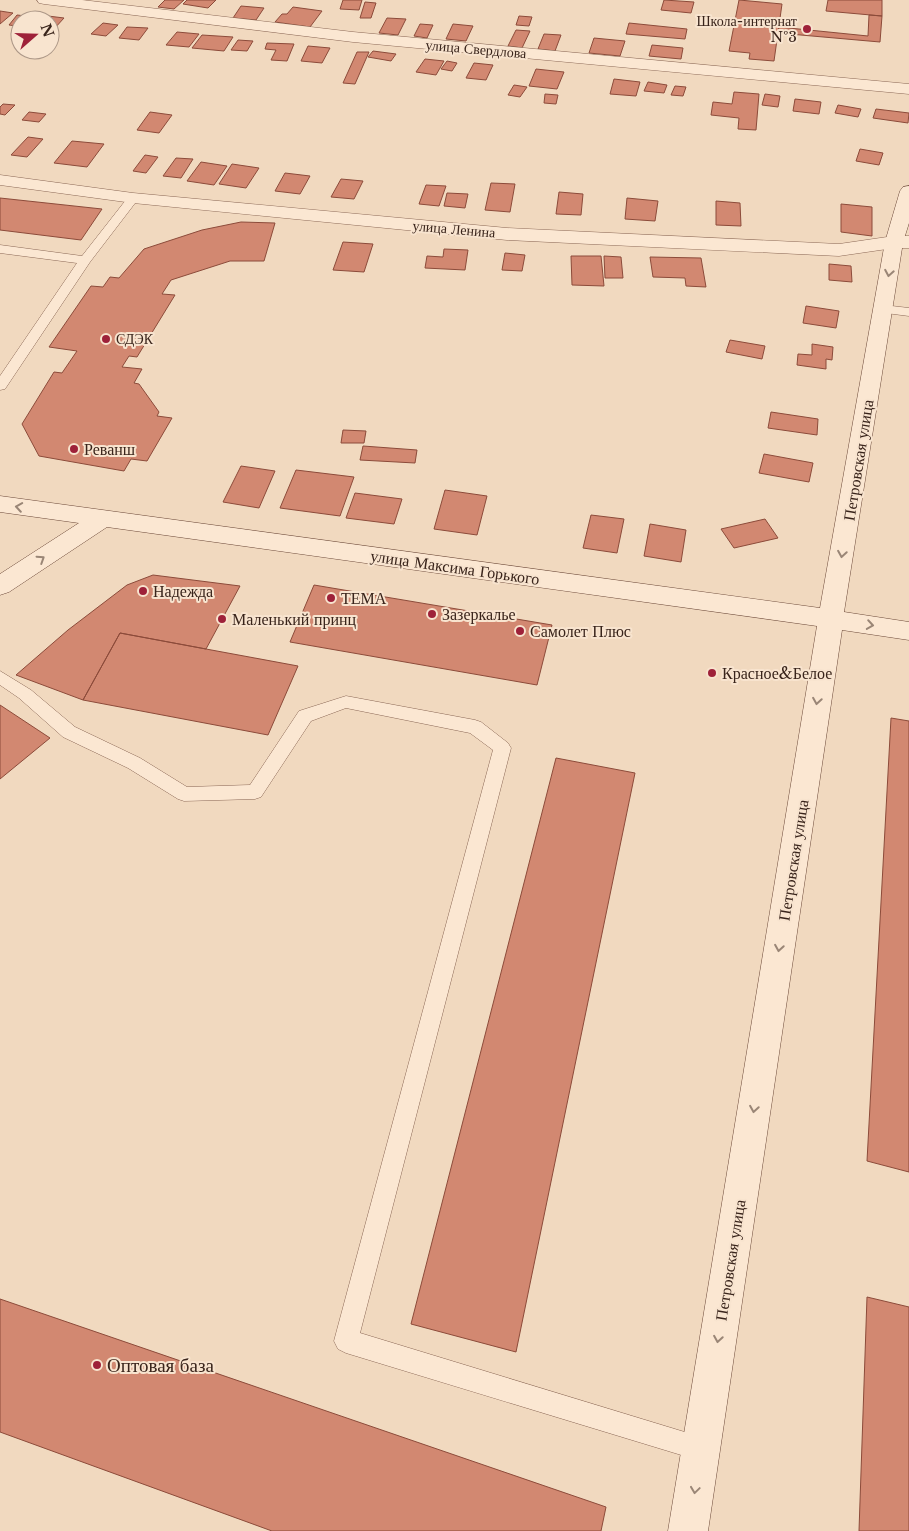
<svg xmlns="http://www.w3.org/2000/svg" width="909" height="1531" font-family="'Libre Baskerville',serif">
<rect width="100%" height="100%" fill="#f1d9bf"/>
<path fill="#d28871" stroke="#8c4b3a" d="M165 0H184L174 9 158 7Z
M187 0H216L208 8 183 4Z
M343 0H362L359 10 340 9Z
M664 0 694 2 691 13 661 10Z
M739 0 782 4 774 61 749 59 750 53 729 51Z
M828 0H882V16L826 11Z
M365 2 376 3 371 18H360Z
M241 6 264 8 256 20 233 18Z
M293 7 322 11 310 27 275 22 282 14H287Z
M0 11 13 13 0 24Z
M17 15 26 16 20 20 17 26 9 25Z
M869 15 882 16 880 42 778 33 779 27 868 36Z
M48 16 64 18 54 29H50V20H45Z
M519 16 532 17 529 26 516 25Z
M387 18 406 19 398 35 379 33Z
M103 23 118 25 106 36 91 34Z
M629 23 687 29 685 39 626 34Z
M420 24 433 25 427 38 414 36Z
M453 24 473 26 466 41 446 39Z
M127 27 148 28 139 40 119 38Z
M516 30 530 31 522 48 508 46Z
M177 32 199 34 189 47 166 45Z
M544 34 561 35 555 51 538 49Z
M202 35 233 37 224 51 192 48Z
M594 38 625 41 620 56 589 53Z
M238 40 253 41 247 51 231 50Z
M267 43 294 44 287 61 271 60 276 50 265 49Z
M652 45 683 48 681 59 649 56Z
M308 46 330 48 322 63 301 61Z
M373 51 396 54 391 61 368 57Z
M357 52H369L355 84 343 83Z
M425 59 444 61 436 75 416 72Z
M447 61 457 63 452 71 441 69Z
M474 63 493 65 486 80 466 78Z
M536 69 564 72 557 89 529 86Z
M614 79 640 82 636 96 610 94Z
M648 82 667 85 664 93 644 91Z
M514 85 527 87 520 97 508 95Z
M675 86 686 87 683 96 671 95Z
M734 92 759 94 756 130 738 129 739 118 711 115 713 102 732 104Z
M545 94 558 95 556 104 544 103Z
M765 94 780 96 778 107 762 105Z
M795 99 821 102 819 114 793 111Z
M3 104 15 105 5 115 0 114V107Z
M838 105 861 109 858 117 835 113Z
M876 109 909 113 908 123 873 118Z
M29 112 46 114 39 122 22 120Z
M150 112 172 115 159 133 137 130Z
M28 137 43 139 27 157 11 155Z
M72 141 104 144 87 167 54 163Z
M860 149 883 153 879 165 856 161Z
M145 155 158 157 146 173 133 171Z
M176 158 193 159 181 178 163 176Z
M201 162 227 166 214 185 187 181Z
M232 164 259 168 246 188 219 184Z
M285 173 310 176 300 194 275 191Z
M341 179 363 181 354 199 331 197Z
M491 183 515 184 510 212 485 210Z
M426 185 446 186 439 206 419 204Z
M559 192 583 194 581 215 556 214Z
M447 193 468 194 465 208 444 206Z
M0 198 102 209 81 240 0 230Z
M627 198 658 201 655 221 625 219Z
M716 201 740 203 741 226 716 225Z
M841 204 872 207V236L841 232Z
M241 222 275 223 264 261H230L171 280 162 294 175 295 137 357 129 356 122 367 142 369 134 383 139 384 159 412 157 416 172 418 147 461 131 459 124 471 39 456 22 424 54 372 62 373 77 351 49 347 91 286 103 287 110 277 119 278 144 249 202 230Z
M343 242 373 244 364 272 333 270Z
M444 249 468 250 465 270 425 268 427 256 443 257Z
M505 253 525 255 522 271 502 270Z
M571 256H601L604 286 572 285Z
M604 256 621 257 623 278H605Z
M650 257 701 258 706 287 686 286 685 278 653 277Z
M829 264 851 266 852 282 829 280Z
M806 306 839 311 836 328 803 323Z
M730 340 765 346 762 359 726 352Z
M812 344 833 347 832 360 826 359V369L797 365 798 354 812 355Z
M771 412 818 419 817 435 768 428Z
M343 430 366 431 364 443H341Z
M363 446 417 450 415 463 360 460Z
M764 454 813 463 809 482 759 473Z
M241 466 275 471 259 508 223 502Z
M296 470 354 477 340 516 280 508Z
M445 490 487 496 477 535 434 529Z
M355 493 402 499 394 524 346 518Z
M591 515 624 519 617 553 583 548Z
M765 519 778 538 734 548 721 529Z
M650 524 686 530 681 562 644 556Z
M153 575 240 586 206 649 120 633 83 700 16 675 68 630 127 585Z
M314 585 552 625 537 685 290 642Z
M120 633 206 649 298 666 268 735 83 700Z
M0 705 50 738 0 779Z
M891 718 909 721V1172L867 1161Z
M556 758 635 773 516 1352 411 1324Z
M867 1297 909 1307V1531H859Z
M0 1299 606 1507 601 1531H272L0 1432Z"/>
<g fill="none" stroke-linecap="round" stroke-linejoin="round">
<defs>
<path id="service" d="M133 195 139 198 90 262 5 389 0 390V376L77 263 0 253V245L82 256 129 196Z
M883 305 909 308V316L878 312 877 309 878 306Z
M0 671 31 690 75 727 140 758 187 787 250 785 299 711 346 696 475 720 481 722 508 743 511 748 360 1333 701 1437 710 1440 713 1449 710 1458 701 1461 346 1353 338 1349 334 1341 493 750 470 733 346 708 311 721 261 797 255 799 184 801 178 799 128 768 63 737 19 698 0 685Z"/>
<path id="minor" d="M37 0H82L353 32 909 84V94L353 42 44 4 39 3Z
M0 175 133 193 507 228 839 244 894 236H909V248H894L839 256 507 240 133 203 0 185Z"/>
<path id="secondary" d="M909 186V223L903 242 844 612 909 622V640L842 630 708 1531H668L817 626 107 527 9 592 0 595V574L79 523 0 512V496L820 608 885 242 900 191 903 187Z"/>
</defs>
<use href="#service" stroke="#8b6856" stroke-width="1"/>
<use href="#minor" stroke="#8b6856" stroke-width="1"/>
<use href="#secondary" stroke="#6c4939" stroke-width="1"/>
<use href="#service" fill="#fbe7d2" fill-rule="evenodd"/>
<use href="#minor" fill="#fbe7d2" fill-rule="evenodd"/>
<use href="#secondary" fill="#fbe7d2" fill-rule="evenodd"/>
</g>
<defs><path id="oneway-chevron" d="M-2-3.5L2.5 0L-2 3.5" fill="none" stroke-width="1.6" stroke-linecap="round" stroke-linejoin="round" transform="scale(1.25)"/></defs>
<g stroke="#9a8676">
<use href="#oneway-chevron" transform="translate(889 273) rotate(100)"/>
<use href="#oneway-chevron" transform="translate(19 507) rotate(-171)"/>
<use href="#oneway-chevron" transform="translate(842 554) rotate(99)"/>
<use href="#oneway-chevron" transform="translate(41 559) rotate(-33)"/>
<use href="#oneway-chevron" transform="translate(870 625) rotate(9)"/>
<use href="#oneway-chevron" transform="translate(817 701) rotate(99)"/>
<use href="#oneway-chevron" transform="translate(779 948) rotate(99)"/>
<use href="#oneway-chevron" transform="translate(754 1109) rotate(99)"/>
<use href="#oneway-chevron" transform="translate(718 1339) rotate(99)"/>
<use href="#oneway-chevron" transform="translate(695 1490) rotate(98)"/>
</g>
<g fill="#9e2139" stroke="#f8e4cf" stroke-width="2">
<circle cx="807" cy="29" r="5"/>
<circle cx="106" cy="339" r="5"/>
<circle cx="74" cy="449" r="5"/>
<circle cx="143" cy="591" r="5"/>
<circle cx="331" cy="598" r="5"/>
<circle cx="432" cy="614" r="5"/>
<circle cx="222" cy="619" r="5"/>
<circle cx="520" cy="631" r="5"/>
<circle cx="712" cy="673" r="5"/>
<circle cx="97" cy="1365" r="5"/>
</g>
<g text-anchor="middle" stroke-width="4" stroke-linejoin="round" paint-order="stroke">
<g font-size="14" fill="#39241b" stroke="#f8e4cf" text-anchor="end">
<text x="797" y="26">Школа-интернат<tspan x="797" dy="16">№3</tspan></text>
<text x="116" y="344" text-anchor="start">СДЭК</text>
</g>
<g font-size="14" fill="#39241b" stroke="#f8e4cf">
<text transform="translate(476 49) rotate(5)" y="5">улица Свердлова</text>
<text transform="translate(454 229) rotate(5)" y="5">улица Ленина</text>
</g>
<g font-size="16" fill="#39241b" stroke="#f8e4cf" text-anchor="start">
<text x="84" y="455">Реванш</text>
<text x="153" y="597">Надежда</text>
<text x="341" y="604">ТЕМА</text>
<text x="442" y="620">Зазеркалье</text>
<text x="232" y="625">Маленький принц</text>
<text x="530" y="637">Самолет Плюс</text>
<text x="722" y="679">Красное&amp;Белое</text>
</g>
<g font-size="16" fill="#39241b" stroke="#f8e4cf">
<text transform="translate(858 460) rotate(-81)" y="6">Петровская улица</text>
<text transform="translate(455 567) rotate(8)" y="6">улица Максима Горького</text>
<text transform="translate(793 860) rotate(-81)" y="6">Петровская улица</text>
<text transform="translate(730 1260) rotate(-81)" y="6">Петровская улица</text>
</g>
<g font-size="19" fill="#39241b" stroke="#f8e4cf" text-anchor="start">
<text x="107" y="1372">Оптовая база</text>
</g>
</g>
<g transform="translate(35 35) rotate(70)"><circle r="24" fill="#f8e4cf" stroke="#ac9787"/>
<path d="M0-4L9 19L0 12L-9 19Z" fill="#9e2139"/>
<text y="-8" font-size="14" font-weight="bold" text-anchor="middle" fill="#39241b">N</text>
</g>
</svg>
